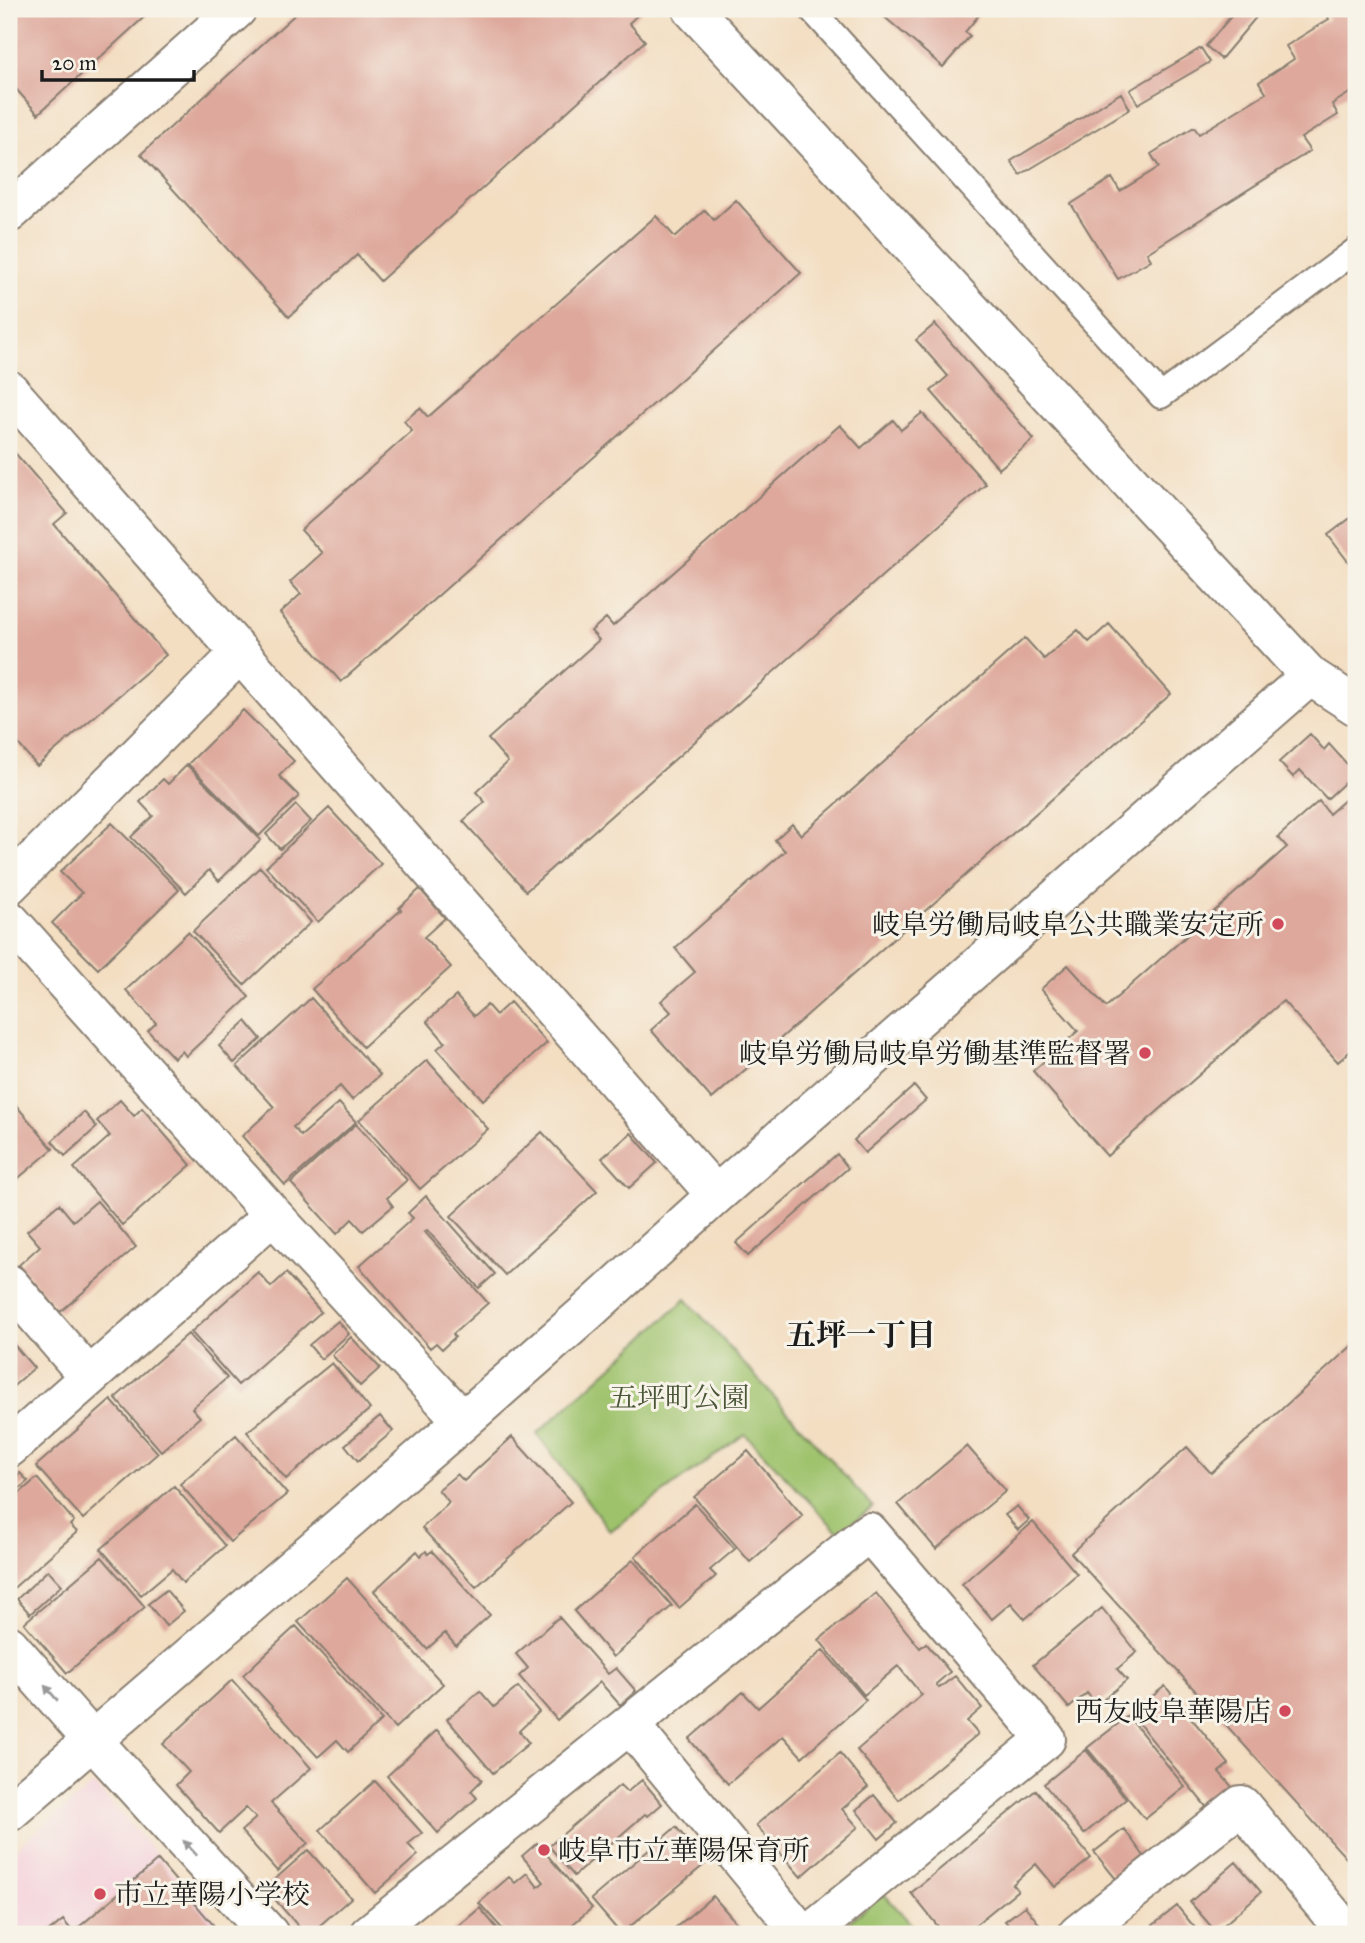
<svg xmlns="http://www.w3.org/2000/svg" width="1365" height="1943" font-family="'IM FELL Great Primer','Noto Serif JP',serif">
<rect width="100%" height="100%" fill="#f7f3e8"/>
<filter id="ink" filterUnits="userSpaceOnUse"><feTurbulence type="fractalNoise" baseFrequency=".0143" numOctaves="2"/><feDisplacementMap in="SourceGraphic" scale="14" xChannelSelector="R" yChannelSelector="G"/><feConvolveMatrix kernelMatrix="1 2 1 2 8 2 1 2 1" color-interpolation-filters="sRGB"/></filter>
<filter id="wash" filterUnits="userSpaceOnUse"><feTurbulence type="fractalNoise" baseFrequency=".00686" numOctaves="4" result="noise"/><feDisplacementMap in="SourceGraphic" scale="28" xChannelSelector="R" yChannelSelector="G"/><feGaussianBlur stdDeviation="1.57" result="paint"/><feColorMatrix in="noise" values="0 0 0 0 0 0 0 0 0 0 0 0 0 0 0 0 0 1.4 0 .05"/><feComposite in="paint" operator="in"/></filter>
<g filter="url(#wash)">
<rect width="100%" height="100%" fill="#f3dec2"/>
<path fill="#f4cfdc" d="M94 1784 228 1934H9V1854Z"/>
<path fill="#9ec26c" stroke="#5d6f44" stroke-width="2" d="M686 1299 873 1507 839 1533 745 1434 610 1531 537 1434Z
M884 1894 920 1934H833Z"/>
<g id="blocks">
<path fill="#dea99c" d="M18 9H153L38 114 9 81V17Z
M301 9H644L629 23 645 41 380 281 357 255 289 317 141 154Z
M886 9H984L965 32 970 36 943 67 881 14Z
M1237 9H1263L1221 59 1206 46Z
M1323 9H1356V89L1332 104 1338 115 1301 138 1310 151 1147 253 1151 260 1118 279 1071 204 1112 178 1120 191 1159 167 1151 154 1194 127 1199 134 1266 93 1259 82 1294 59 1286 46 1329 19Z
M1201 48 1210 62 1138 104 1130 90Z
M1121 93 1130 109 1020 175 1011 161Z
M736 200 801 273 341 682 280 613 301 594 290 582 322 553 301 530 412 431 404 421 420 408 428 417 656 216 675 237 705 210 714 220Z
M935 324 1034 439 999 469 931 391 948 376 916 340Z
M922 413 986 484 526 891 463 821 485 802 476 792 508 762 488 739 599 640 591 631 606 618 613 626 840 425 861 448 893 420 901 430Z
M9 446 67 513 54 524 166 655 37 766 9 733Z
M1353 516 1356 521V572L1328 535Z
M1109 624 1171 694 712 1099 651 1030 671 1012 661 1001 695 972 675 948 785 851 775 840 792 824 801 835 1025 638 1044 659 1078 630 1089 642Z
M243 710 294 761 279 776 299 796 259 836 188 764Z
M1310 734 1324 750 1329 744 1355 773 1327 799 1300 770 1293 777 1279 762Z
M187 765 261 840 219 881 209 870 186 893 131 837 153 816 140 802 163 779 168 784Z
M1356 790V1046L1338 1062 1283 1001 1107 1156 1033 1071 1078 1031 1041 989 1068 965 1106 1007 1287 847 1278 837 1319 801 1329 814Z
M296 805 311 821 280 849 266 834Z
M329 808 381 864 318 922 266 867Z
M112 823 179 890 98 969 52 923 82 893 60 872Z
M260 867 311 922 244 985 193 931Z
M420 889 445 918 424 937 451 967 363 1047 312 989 401 910 399 908Z
M188 932 249 997 186 1056 182 1051 174 1058 148 1031 156 1023 126 990Z
M456 996 474 1016 487 1005 496 1015 510 1002 547 1043 483 1100 437 1049 445 1042 427 1021Z
M311 998 380 1075 352 1100 340 1086 293 1127 301 1136 339 1103 356 1122 285 1185 242 1136 274 1107 237 1066Z
M246 1021 261 1039 234 1063 219 1046Z
M427 1060 488 1129 420 1189 359 1120Z
M914 1086 926 1100 865 1153 854 1140Z
M9 1097 53 1149 9 1186Z
M120 1100 134 1116 142 1108 191 1165 122 1225 74 1168 110 1136 97 1121Z
M84 1112 97 1127 65 1156 52 1141Z
M356 1124 407 1180 387 1198 393 1206 363 1231 352 1219 337 1234 291 1183Z
M542 1132 597 1191 505 1275 451 1216Z
M631 1133 657 1163 629 1188 602 1158Z
M837 1154 848 1168 748 1256 736 1243Z
M426 1196 495 1274 479 1288 427 1230 425 1232 488 1303 453 1334 455 1337 442 1349 436 1343 430 1348 359 1266 413 1218 408 1213Z
M97 1201 136 1247 60 1312 19 1265 40 1246 27 1231 59 1204 73 1221Z
M258 1272 271 1287 286 1273 321 1312 238 1385 191 1332Z
M338 1321 349 1334 321 1359 309 1345Z
M188 1334 227 1378 192 1408 200 1417 161 1451 115 1398Z
M351 1337 380 1368 360 1386 332 1355Z
M9 1339 34 1368 9 1390Z
M1356 1342V1869L1071 1553 1187 1447 1211 1473Z
M332 1363 370 1409 286 1479 247 1432Z
M111 1400 158 1453 83 1519 36 1466Z
M380 1416 393 1431 358 1461 345 1445Z
M236 1435 287 1494 230 1542 180 1484Z
M512 1437 571 1502 476 1587 422 1528 449 1502 438 1490 457 1474 464 1481Z
M967 1446 1006 1491 936 1549 898 1504Z
M748 1451 803 1516 750 1562 694 1497Z
M20 1473 28 1481 9 1497V1483Z
M37 1478 74 1521 70 1525 77 1532 9 1592V1502Z
M174 1486 225 1546 183 1583 172 1569 141 1595 101 1549Z
M695 1504 735 1549 710 1570 716 1576 679 1608 635 1556Z
M1017 1506 1029 1520 1018 1530 1005 1515Z
M1033 1522 1077 1574 1025 1619 1011 1603 992 1619 962 1584Z
M417 1551 421 1556 426 1551 428 1554 432 1551 490 1615 456 1646 445 1633 427 1649 374 1591Z
M102 1557 145 1607 67 1673 24 1623Z
M633 1560 672 1606 613 1657 574 1611Z
M48 1570 62 1585 30 1614 17 1599Z
M347 1578 443 1684 395 1728 298 1622Z
M166 1590 184 1611 166 1626 148 1604Z
M876 1593 920 1648 926 1643 950 1672 936 1684 939 1688 955 1676 982 1708 967 1721 978 1734 899 1800 857 1750 922 1695 898 1666 864 1695 819 1640Z
M1102 1608 1137 1652 1117 1669 1127 1680 1097 1705 1087 1693 1069 1708 1033 1665Z
M559 1617 608 1674 616 1668 636 1691 620 1705 600 1682 557 1720 519 1676 528 1668 516 1654Z
M296 1626 382 1720 348 1752 337 1740 318 1757 243 1675Z
M823 1650 866 1700 802 1757 783 1736 728 1784 689 1739 743 1692 758 1708Z
M232 1680 311 1768 271 1803 308 1843 277 1871 241 1831 256 1818 246 1808 219 1833 176 1785 189 1772 163 1744Z
M1165 1686 1229 1764 1219 1772 1234 1789 1208 1809 1131 1714Z
M518 1687 539 1712 519 1731 529 1743 493 1773 447 1719 480 1691 494 1707Z
M1128 1716 1185 1787 1145 1819 1087 1748Z
M437 1730 482 1780 471 1791 477 1798 438 1833 387 1776Z
M1086 1750 1126 1799 1084 1834 1044 1784Z
M840 1753 868 1787 842 1809 858 1827 801 1877 756 1825Z
M642 1780 662 1804 648 1816 645 1814 574 1876 549 1846 620 1785 627 1792Z
M375 1781 422 1833 408 1844 418 1855 375 1893 320 1830Z
M1036 1790 1091 1858 1055 1887 1036 1864 1013 1884 1018 1890 964 1934H944L911 1893Z
M874 1795 897 1823 879 1839 856 1810Z
M676 1827 706 1863 621 1934 591 1899Z
M1124 1829 1144 1856 1116 1879 1094 1852Z
M537 1843 592 1908 561 1934H507L479 1903 509 1877 515 1883 527 1873 538 1887 544 1882 522 1856Z
M308 1850 351 1898 310 1934H305L265 1888Z
M158 1860 221 1934H46L63 1920 73 1932Z
M1236 1862 1261 1892 1216 1932 1190 1902Z
M713 1896 746 1934H668Z
M1025 1906 1047 1934H1016L1005 1921Z
M1177 1906 1200 1934H1142Z
M480 1908 502 1934H449Z"/>
</g>
</g>
<g filter="url(#ink)">
<use href="#blocks" fill-opacity="0" stroke="#887d6f" stroke-width="2"/>
<g fill="none" stroke-linecap="round" stroke-linejoin="round">
<defs>
<path id="service" d="M811 9 1161 396 1356 250"/>
<path id="minor" d="M9 390 716 1195
M9 885 240 653
M9 920 273 1215 463 1421
M9 1284 89 1377
M9 1448 273 1215
M9 1645 93 1741 269 1934
M630 1725 802 1934
M9 1812 463 1421 586 1313 716 1195 1310 676 1356 706
M369 1934 869 1532 1046 1739 808 1934
M1078 1934 1241 1805 1348 1934"/>
<path id="tertiary" d="M692 9 1310 676
M9 213 237 9"/>
</defs>
<use href="#service" stroke="#887d6f" stroke-width="28"/>
<use href="#minor" stroke="#887d6f" stroke-width="42"/>
<use href="#tertiary" stroke="#887d6f" stroke-width="42"/>
<use href="#service" stroke="#fff" stroke-width="24"/>
<use href="#minor" stroke="#fff" stroke-width="38"/>
<use href="#tertiary" stroke="#fff" stroke-width="38"/>
</g>
<defs><path id="oneway-solid" d="M-6-.8H1V-3.2L6.5 0L1 3.2V.8H-6Z" transform="scale(1.75)"/></defs>
<g fill="#999">
<use href="#oneway-solid" transform="translate(51 1693) rotate(-131)"/>
<use href="#oneway-solid" transform="translate(190 1848) rotate(-132)"/>
</g>
</g>
<g fill="#d1495b" stroke="#f7f3e8" stroke-width="2.5">
<circle cx="1278" cy="924" r="7"/>
<circle cx="1145" cy="1053" r="7"/>
<circle cx="1285" cy="1711" r="7"/>
<circle cx="544" cy="1850" r="7"/>
<circle cx="100" cy="1894" r="7"/>
</g>
<g text-anchor="middle" stroke-width="6" stroke-linejoin="round" paint-order="stroke">
<g font-size="28" fill="#1c1c1c" stroke="#f7f3e8" text-anchor="end">
<text x="1264" y="934">岐阜労働局岐阜公共職業安定所</text>
<text x="1131" y="1063">岐阜労働局岐阜労働基準監督署</text>
<text x="1271" y="1721">西友岐阜華陽店</text>
<text x="558" y="1860" text-anchor="start">岐阜市立華陽保育所</text>
<text x="114" y="1904" text-anchor="start">市立華陽小学校</text>
</g>
<g font-size="28" fill="#4a5638" stroke="#f7f3e8">
<text x="679" y="1407">五坪町公園</text>
</g>
<g font-size="30" font-weight="bold" fill="#1c1c1c" stroke="#f7f3e8">
<text x="861" y="1345">五坪一丁目</text>
</g>
</g>
<rect width="1365" height="1943" fill="none" stroke="#f7f3e8" stroke-width="35"/>
<path d="M42 70v10h152v-10" fill="none" stroke="#1c1c1c" stroke-width="3.5"/>
<text x="52" y="70" font-size="21" fill="#1c1c1c" stroke="#f7f3e8" stroke-width="5" paint-order="stroke">20 m</text>
</svg>
